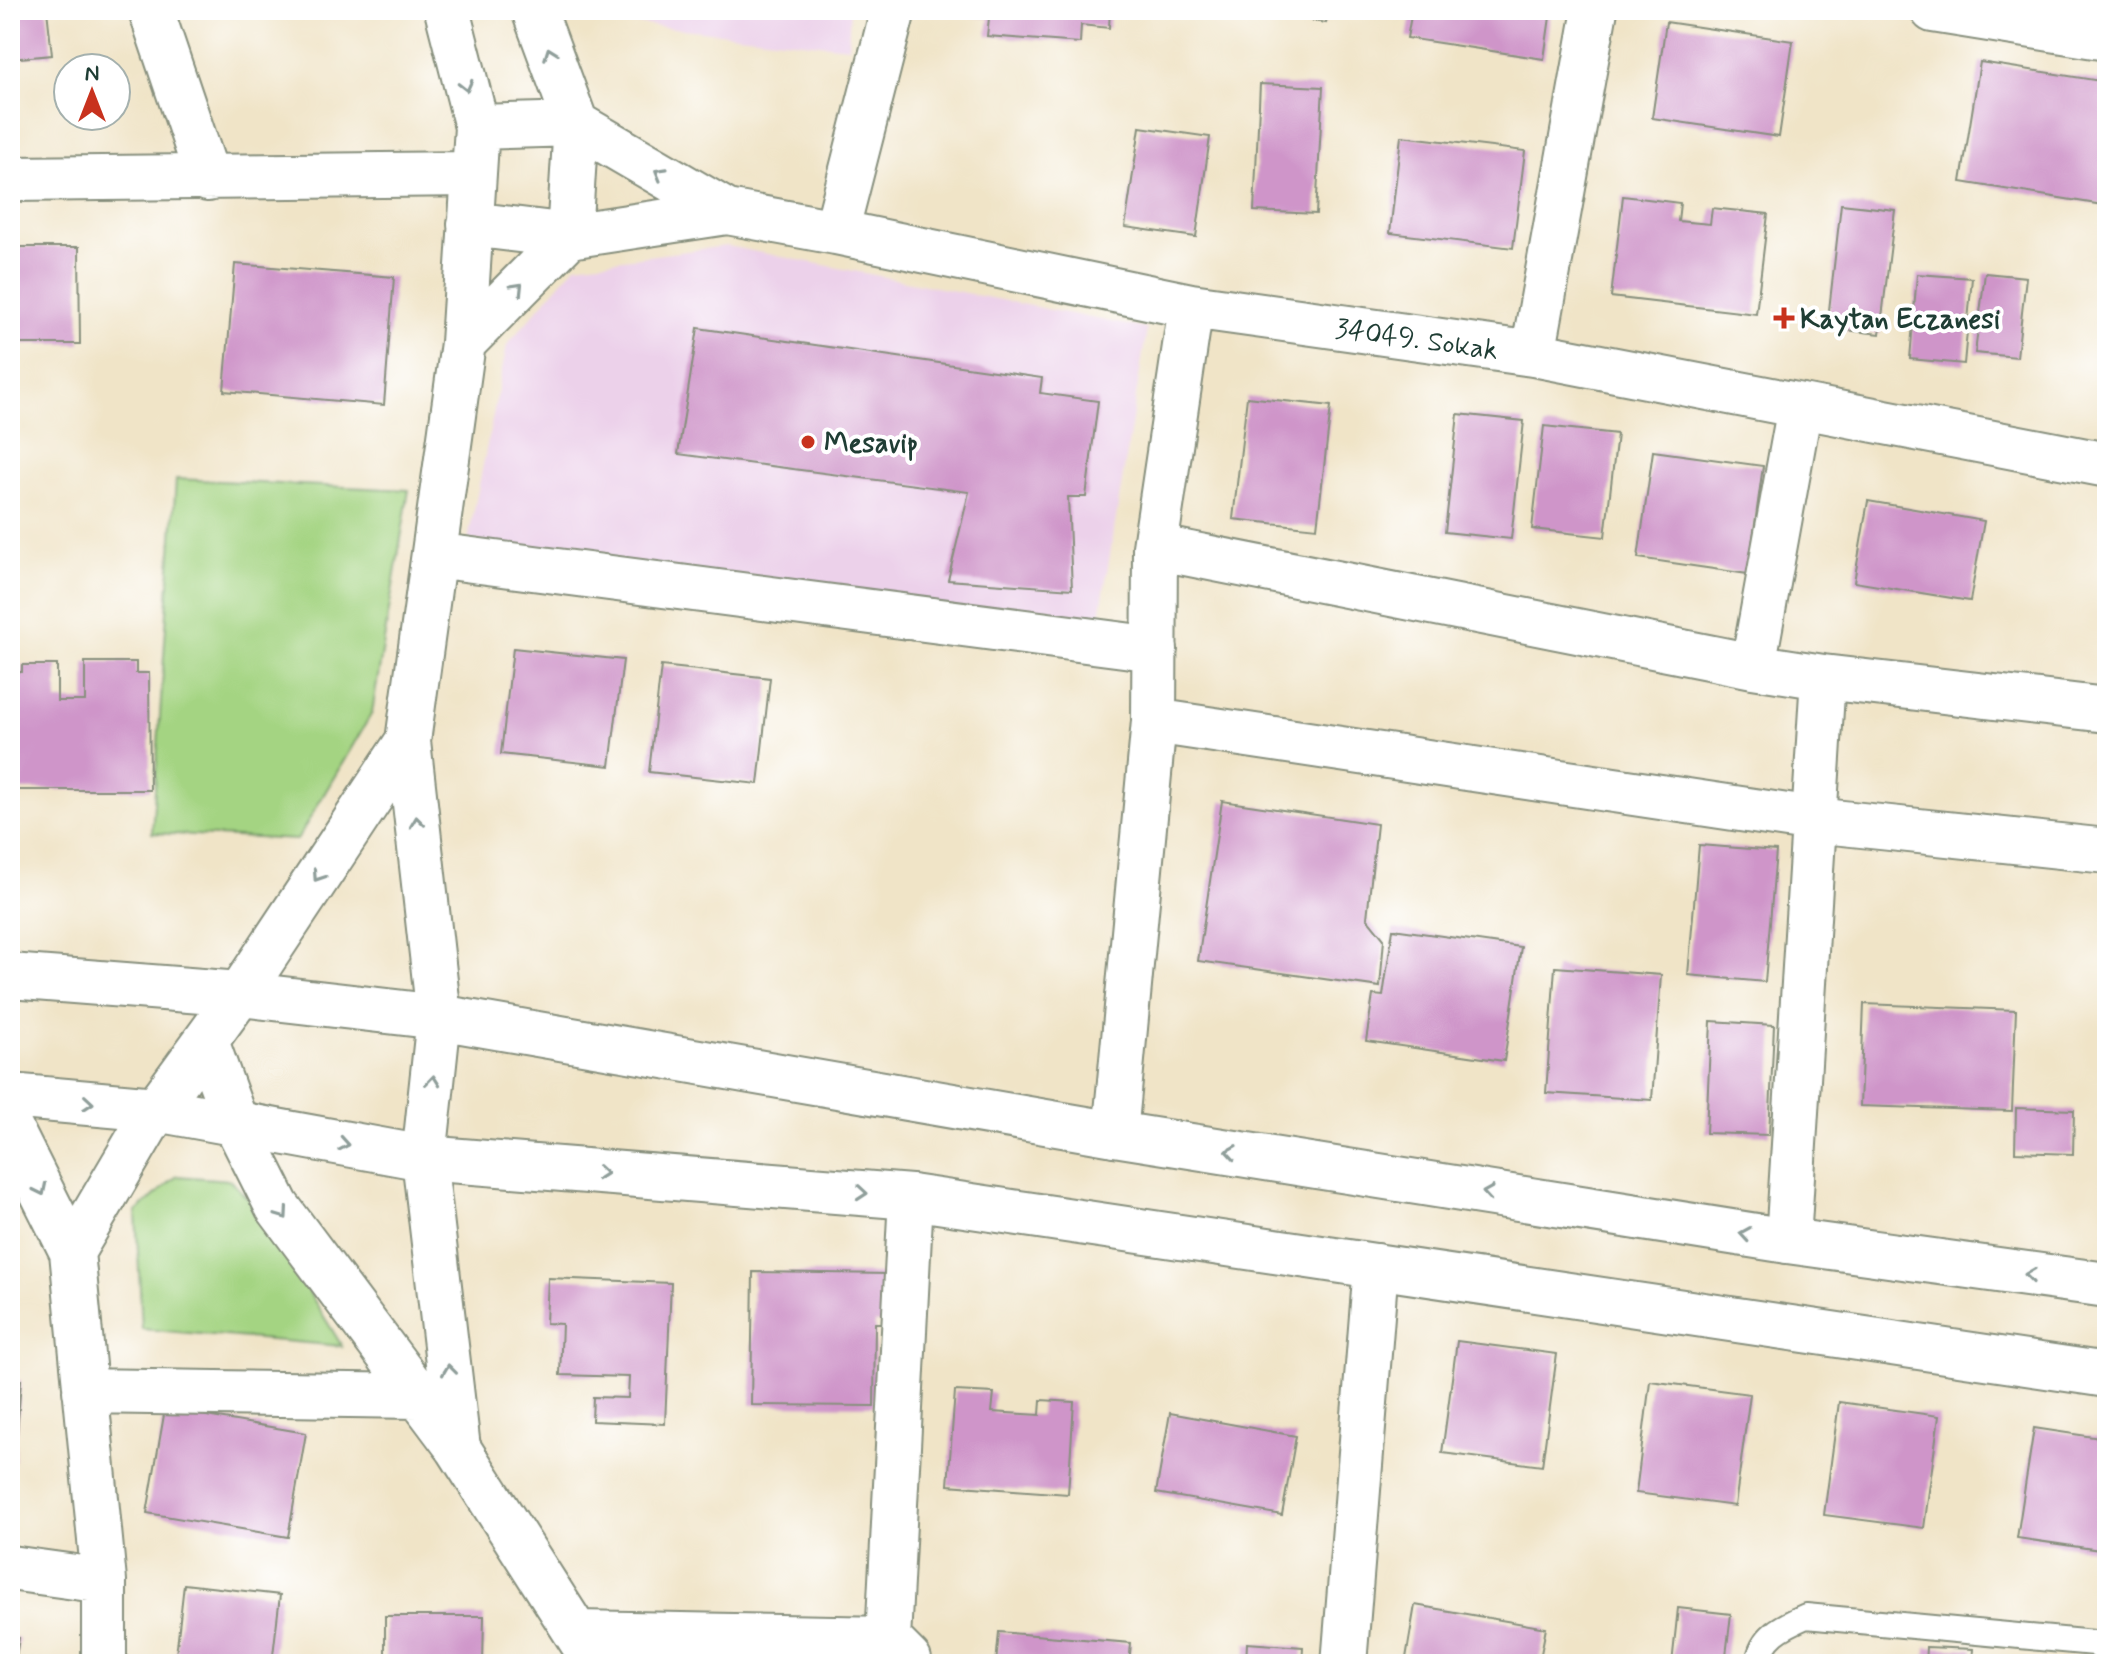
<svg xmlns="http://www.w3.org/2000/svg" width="2117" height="1674" font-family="Mynerve,sans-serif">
<rect width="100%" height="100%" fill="#fff"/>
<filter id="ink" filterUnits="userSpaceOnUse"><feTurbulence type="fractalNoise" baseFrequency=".0125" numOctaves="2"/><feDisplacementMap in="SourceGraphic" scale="16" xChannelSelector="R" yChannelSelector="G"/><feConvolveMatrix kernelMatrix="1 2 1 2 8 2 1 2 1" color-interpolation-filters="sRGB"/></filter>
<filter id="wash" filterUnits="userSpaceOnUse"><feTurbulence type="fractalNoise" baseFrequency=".006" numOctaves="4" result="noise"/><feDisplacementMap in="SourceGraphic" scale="32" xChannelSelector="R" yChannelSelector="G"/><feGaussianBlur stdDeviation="1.8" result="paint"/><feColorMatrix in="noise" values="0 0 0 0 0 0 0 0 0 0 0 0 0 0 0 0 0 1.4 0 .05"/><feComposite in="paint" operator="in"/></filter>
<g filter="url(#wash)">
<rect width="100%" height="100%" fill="#f0e4c7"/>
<path fill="#ecd1ea" d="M596 10H850L848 47 600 20Z
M727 246 1147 329 1098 628 468 540 507 345 576 265Z"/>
<path fill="#a4d482" stroke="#62885b" stroke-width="2" d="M176 479 409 490 372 713 297 840 152 833Z
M177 1176 230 1180 258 1209 342 1346 142 1329 136 1212Z"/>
<g id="blocks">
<path fill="#cf95c9" d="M10 10H47L52 55 10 59Z
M965 10H1110L1109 28 1081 25 1080 43 987 36 989 18 965 16Z
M1256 10H1328L1326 23Z
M1412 10H1551L1544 59 1407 38Z
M1666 22 1793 41 1779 137 1652 118Z
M1980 62 2107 82V178L2103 205 1961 182Z
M1260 84 1323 87 1316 214 1254 211Z
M1140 127 1210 137 1196 237 1125 227Z
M1401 136 1525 151 1513 248 1390 233Z
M1623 196 1680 203 1678 221 1710 224 1712 208 1768 214 1756 314 1611 297Z
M1841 204 1895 210 1880 334 1827 328Z
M10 247H79L80 344H10Z
M235 264 394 277 384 405 224 391Z
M1985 273 2026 277 2017 357 1975 353Z
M1917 274 1972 278 1964 364 1910 359Z
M698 328 1042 378 1040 393 1098 401 1086 497H1068L1072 589 948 580 969 492 678 454Z
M1247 397 1331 406 1317 528 1233 519Z
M1458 414 1524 421 1511 539 1445 532Z
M1544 426 1617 434 1605 537 1532 529Z
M1653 451 1763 466 1748 574 1638 558Z
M1868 501 1984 521 1970 601 1854 582Z
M513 648 623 660 610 766 501 754Z
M85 662H136V673H149L150 790H10V672H22V665H57V701H85Z
M661 666 770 678 758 784 649 772Z
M1222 801 1377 824 1367 918 1384 939 1380 987 1198 961Z
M1699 845 1776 851 1765 982 1688 975Z
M1393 929 1521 947 1504 1061 1366 1041 1373 995 1383 996Z
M1555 967 1661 975 1652 1100 1546 1093Z
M1864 1004 2016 1010 2012 1111 1860 1106Z
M1711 1021 1774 1025 1769 1135 1706 1133Z
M2016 1108 2074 1110 2073 1154 2015 1152Z
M753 1272 891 1274V1323H875L874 1406 751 1405Z
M548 1278 671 1283 665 1424 592 1421 593 1397 628 1398 629 1377 560 1375 562 1324 546 1323Z
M1457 1341 1557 1354 1542 1466 1442 1453Z
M10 1380H21L15 1462H10Z
M1650 1381 1750 1394 1735 1506 1636 1493Z
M955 1391 994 1393 992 1412 1040 1415 1041 1400 1074 1402 1068 1494 948 1485Z
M1839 1402 1939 1416 1924 1528 1824 1515Z
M165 1409 306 1433 288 1537 147 1513Z
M1170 1413 1296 1436 1282 1515 1156 1493Z
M2034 1428 2107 1439V1551L2017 1538Z
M184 1584 280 1595 272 1664H175Z
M1415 1605 1546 1628 1539 1664H1405Z
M1678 1608 1731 1614 1725 1664H1672Z
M385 1616H484L483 1664H385Z
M999 1632 1131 1643 1129 1664H996Z
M10 1637 19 1638 15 1664H10Z
M1247 1643 1303 1647 1302 1664H1246Z
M1926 1647 1973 1649 1972 1664H1925Z"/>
</g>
</g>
<g filter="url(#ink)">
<use href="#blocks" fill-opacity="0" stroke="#88907e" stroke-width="2"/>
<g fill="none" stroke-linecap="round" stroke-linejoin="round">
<defs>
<path id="lane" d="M1758 1664C1761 1636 1783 1626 1806 1616L2094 1643 2107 1652"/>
<path id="street" d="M151 10 208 179
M447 10 477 127 463 343 408 741 439 1017 424 1158 458 1448
M1933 10 2107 38
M477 127 576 124 727 212
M10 179 473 174
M470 224 569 236 727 212 836 232 1191 306 1533 354 2107 465
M836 232 893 10
M463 343 569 236 576 124 534 10
M1533 354 1595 10
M1155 547 1753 666 1823 677 2107 710
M434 555 1155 649
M1753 666 1800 406
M1154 721 1814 820 2107 851
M206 1041 236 1124 277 1206 458 1448 596 1664
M10 1128 72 1252 104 1581V1664
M1115 1134 1154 721 1155 547 1191 306
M1788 1241 1823 677
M72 1252 156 1109 240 994 408 741
M85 1391 419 1396
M10 1568 104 1581
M577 1633 888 1639 909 1660
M889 1664 888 1639 911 1197
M1344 1664 1376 1266"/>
<path id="secondary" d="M10 976 240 994 439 1017 1115 1134 1788 1241 2107 1285
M10 1096 156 1109 424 1158 911 1197 2107 1375"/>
</defs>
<use href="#lane" stroke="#88907e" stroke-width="28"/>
<use href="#street" stroke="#88907e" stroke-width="48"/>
<use href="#secondary" stroke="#88907e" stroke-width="48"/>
<use href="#lane" stroke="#fff" stroke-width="24"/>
<use href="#street" stroke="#fff" stroke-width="44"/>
<use href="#secondary" stroke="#fff" stroke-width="44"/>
</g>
<defs><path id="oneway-chevron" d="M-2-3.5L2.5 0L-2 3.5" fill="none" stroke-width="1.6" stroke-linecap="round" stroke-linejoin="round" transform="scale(2)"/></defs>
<g stroke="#8f9e9a">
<use href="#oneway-chevron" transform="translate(550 53) rotate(-110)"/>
<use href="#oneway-chevron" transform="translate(466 86) rotate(76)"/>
<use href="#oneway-chevron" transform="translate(660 173) rotate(-150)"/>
<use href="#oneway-chevron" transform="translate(518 288) rotate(-46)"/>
<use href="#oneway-chevron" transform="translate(417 822) rotate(-97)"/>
<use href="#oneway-chevron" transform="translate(318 876) rotate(124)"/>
<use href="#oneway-chevron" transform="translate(433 1081) rotate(-84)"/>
<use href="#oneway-chevron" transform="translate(88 1103) rotate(5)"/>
<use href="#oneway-chevron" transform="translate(344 1144) rotate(10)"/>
<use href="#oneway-chevron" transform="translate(1231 1152) rotate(-171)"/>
<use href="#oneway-chevron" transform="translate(602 1173) rotate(5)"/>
<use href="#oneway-chevron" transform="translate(41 1190) rotate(64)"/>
<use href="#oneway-chevron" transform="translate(862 1193) rotate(5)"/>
<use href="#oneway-chevron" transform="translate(1488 1193) rotate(-171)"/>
<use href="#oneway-chevron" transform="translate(283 1214) rotate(55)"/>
<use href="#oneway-chevron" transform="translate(1745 1234) rotate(-171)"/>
<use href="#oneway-chevron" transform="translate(2030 1275) rotate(-172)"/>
<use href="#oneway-chevron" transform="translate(449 1370) rotate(-97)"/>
</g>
</g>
<g fill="#c8321e" stroke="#fff" stroke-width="3">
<path d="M1780 306h8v8h8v8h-8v8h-8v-8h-8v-8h8z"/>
<circle cx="808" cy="442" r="8"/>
</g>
<g text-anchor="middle" stroke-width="8" stroke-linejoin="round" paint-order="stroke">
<g font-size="28" font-weight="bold" fill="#1f3d34" stroke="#fff" text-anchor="start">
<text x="1800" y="328">Kaytan Eczanesi</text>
<text x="824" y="452">Mesavip</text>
</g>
<g font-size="28" fill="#1f3d34" stroke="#fff">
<text transform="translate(1417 338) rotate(8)" y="10">34049. Sokak</text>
</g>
</g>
<rect width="2117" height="1674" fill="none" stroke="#fff" stroke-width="40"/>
<g transform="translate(92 92)"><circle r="38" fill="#ffffff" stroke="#a5b1ae" stroke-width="2"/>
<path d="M0-6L14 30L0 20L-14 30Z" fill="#c8321e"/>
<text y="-12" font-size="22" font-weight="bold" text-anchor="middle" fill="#1f3d34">N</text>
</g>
</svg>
